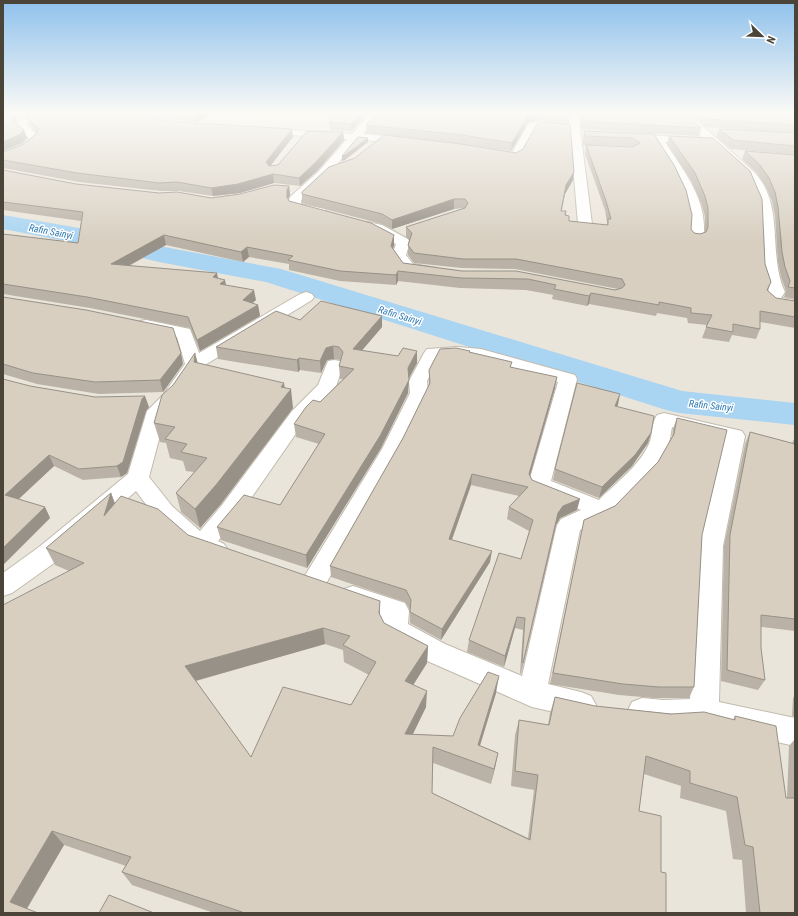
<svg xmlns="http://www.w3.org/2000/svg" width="798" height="916" font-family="'Roboto Condensed',sans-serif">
<rect width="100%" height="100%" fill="#f6f3ec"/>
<path fill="#eae5da" d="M3 113H795V913H3Z"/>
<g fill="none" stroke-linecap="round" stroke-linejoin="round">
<path fill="#a9d4f2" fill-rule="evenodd" d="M3 215 97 231 159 246 281 269 682 391 795 403V425L679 413 666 410 266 282 159 262 97 247 3 229Z"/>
<defs>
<path id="street" d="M35 113H47L26 124 40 138 31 148 3 160V153L23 144 29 138 17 129 16 123Z
M371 113H381L363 134 408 138 412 139 413 141 412 143 357 140 326 178 301 200V204L325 209 327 212 325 215 320 216 290 209C288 205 288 200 291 196L318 172 347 139 264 133 260 132 259 130 260 128 352 134Z
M568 113H578L592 224 590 227H580L578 224 570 130 536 128 519 159C511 161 491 159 486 153L492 150 512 153 528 124 537 121 569 124Z
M678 113H688L753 171C786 204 767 254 785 292L781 298 795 300V310L772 307 764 299 769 292C755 259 768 222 753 189 741 161 697 139 678 113Z
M628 134 696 138 701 141 696 144 665 142C682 168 705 197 704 229 704 234 705 237 702 241L697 242 692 241 690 238 691 224 689 211 685 198 673 173 653 142 624 139 623 137 624 135Z
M367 222 382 225 408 239 410 242 406 255 413 264 436 268 438 271 436 274 431 275 403 271 392 255 396 244 373 231 362 229 360 226 362 223Z
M306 292 312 294 314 297 312 300 200 368 177 403 166 413 149 477 172 506 200 531 222 505 292 411 318 385 328 361 334 360 340 361 343 365 336 387 334 391 306 419 238 517 218 541 224 544 228 550 224 556C192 567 153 514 136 491L57 561 12 593 3 596V573L39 547 128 474 147 411 163 395 185 364 177 337 140 329 138 325 140 321 146 320 190 329 199 353 300 294Z
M458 347 481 349 575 375 577 379 551 481 599 500C616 483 639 466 649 444 653 435 651 424 657 415L664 413 742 431 745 436 723 546 719 702 795 718V746L704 726 663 728 642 726 632 722 627 712 632 702 642 698 663 700 690 699 699 546 724 440 672 427 669 444 653 472 611 516 580 530 548 684 581 692 591 696 596 705 591 714 581 718 532 707 425 660 385 638 381 630 382 617 344 603 340 596 344 589 353 586 405 603 409 611 408 624 445 644 522 676 557 525 561 519 581 510 531 490 528 485 558 382 480 359 458 357 439 358 427 381 428 393 402 449 323 589 314 592 305 589 301 582 382 449 410 393 409 381 424 353 427 349Z"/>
</defs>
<use href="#street" stroke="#c2bbae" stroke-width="2"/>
<use href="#street" fill="#fff" fill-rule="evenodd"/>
</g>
<path fill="#bab2a6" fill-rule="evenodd" d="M123 113H216L196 122Z
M336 113H369L351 131 330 130 329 122Z
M377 113H686L701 128 699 136 581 129 580 119 573 115 568 118V122L537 120 528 123 511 151 461 144 366 133V125Z
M689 113H795V133L706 127Z
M26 117 293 137 270 166 278 165 343 132 344 140 317 171 300 186 274 183 240 193 213 196 179 191H161L79 182 3 168V152L22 145 35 135 37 133 29 124Z
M719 129 795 133V299L784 297 786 291 781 277 778 262 775 216 772 201 766 187 757 173 742 159 745 151 789 154 731 149 716 137Z
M584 131 654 134 691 229 694 233 700 234 705 232V217L702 205 692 182 667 144 669 136 765 264 771 282 768 291 776 298 795 301V328L760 322V329L756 339 732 335 729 342 702 338 707 325 688 323 687 318 657 313 656 316 589 304 587 306 552 299 553 295 526 290 460 288 398 281 396 285 340 281 289 270V264L249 257 243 262 166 245 129 266 218 278 226 285 256 300 252 303 258 305 260 316 200 351 190 328 90 308 3 294V234L78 243 81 221 3 210V170L76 184 159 193 211 198 240 194 289 186 290 195 288 199 289 201 394 245 393 249 403 263 462 271 615 290 618 289 515 269 462 268 414 263 408 255V245L409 240 406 237V227L464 208 454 209 392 229 382 224 302 203V192L573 180 565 194 561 211 566 215 569 221 607 225V222L605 210 585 154 586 145 632 147 631 146 583 145V139Z
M3 297 183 364 163 392 99 394 37 384 3 374Z
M382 316V327L362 350 417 363 408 379V393L381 448 307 568 221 540 217 527 280 505 319 444 296 437 294 424 320 402 343 379H340L339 366 341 360H340L334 359 327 360 321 373 300 370 298 372 218 359 216 347 300 320Z
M470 351V352L512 367 555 388 530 476 532 480 577 510 560 518 556 525 521 674 520 673 523 630 515 628 504 667 467 652 469 640 521 559 529 531 507 519 509 507 519 496 471 485 452 540 490 562 441 640 410 623V610L405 602 331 577 330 566 403 438 429 385V370Z
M198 363 285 388 293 408 221 504 200 528 181 512 176 493 194 472 186 471 183 461 170 458 166 443 160 442 154 423Z
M30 386 149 407 146 411 127 473 121 477 83 480 54 466 19 499 45 507 50 518 3 565Z
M617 406 651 433 648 443 632 466 599 498 553 480 555 469Z
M677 418 702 535 694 687 689 698H654L619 695 550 684 584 520 615 506 658 462 672 438 673 429Z
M750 432 792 443 795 437V631L761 627V648L765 680 758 690 721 681 724 546 745 444Z
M111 493 115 503 188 535 380 616 384 623 428 646 427 663 413 685 426 707 413 734 453 736 496 693 480 746 498 753 491 784 433 763 432 793 528 838 534 790 511 786 515 735 519 720 548 725 550 713 555 697 595 706 733 720 735 716 786 798H787L789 746 795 739V913H746L742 860 733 859 726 811 680 798 681 786 644 774 639 811 661 872 666 913H214L132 885 122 872 126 866 64 845 27 909 3 913 69 571 55 565 46 548ZM325 644 343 650 344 662 369 675 351 705 251 757 196 681Z
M795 695V717L792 716 793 698Z"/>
<path fill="#979187" d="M14 113 16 120 15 128 12 120Z
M197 113H216L196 122 195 114Z
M362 113H369L351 131V124Z
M535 113H538L537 120 528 123 511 151 512 143 528 115Z
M569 113H574L573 115 568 118Z
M292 129 293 137 267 170 266 162Z
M24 130 27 138 22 143 3 151V142Z
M343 132 344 140 317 171 300 186 299 178Z
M368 138V142L345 160 342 161V156Z
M574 172 573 180 565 194 560 220 566 185Z
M273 174 274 183 240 193 213 196 211 188Z
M289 186 290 195 288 199 287 197V190Z
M454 199V209L392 229V220Z
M164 235 166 245 113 274 111 264Z
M394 235V245L391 256V246Z
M247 247 249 257 243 262 241 252Z
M398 271V281L396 285V275Z
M217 273 219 283 213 277Z
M225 280 227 290 220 284Z
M254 290 256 300 245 310 243 300Z
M591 293 589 304 587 306 589 296Z
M258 305 260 316 200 351 197 340Z
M382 316V327L353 361V349Z
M333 346 334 359 327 360 321 373 320 361 326 348Z
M417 351V363L408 380V368Z
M181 353 183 364 163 392 160 380Z
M195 353 200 371 194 362Z
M299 358 300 370 298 372 297 360Z
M557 377 555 388 527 486 529 474Z
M409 380 408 393 381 448 307 568 306 555Z
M284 383 286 395 291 389 293 408 221 504 200 528 195 509Z
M620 394 618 405 613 416 615 406Z
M145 396 149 407 146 411 127 473 121 477 117 466 142 399Z
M651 433 648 443 632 466 599 498 602 487Z
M49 455 54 466 11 506 5 495Z
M472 474 471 485 448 550 449 539Z
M111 493 117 510 104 516Z
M580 499 577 510 560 518 556 525 521 674 558 513 563 506Z
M45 507 50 518 3 565V548Z
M492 551 490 562 441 640 442 629Z
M380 601V618L379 613Z
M517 617 515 628 504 667 505 656Z
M323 628 325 644 191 682 185 666Z
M428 646 427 663 405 698V681Z
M499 676 496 693 475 761 478 745Z
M427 691 426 707 405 750V734Z
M498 753 495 768 491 784 494 769Z
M52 831 64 845 24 913 10 902Z"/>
<path fill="#d8cfc1" stroke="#979187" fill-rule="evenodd" d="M3 113H14L12 120 24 130 19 135 3 142Z
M33 113H113L177 122 292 129 266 162 269 166 278 165 307 131 343 132 316 162 299 178 273 174 238 184 211 188 177 182 159 183 77 173 3 160V152L22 145 35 135 39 129 26 117Z
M184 113H197L195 114Z
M336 113H362L351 124 329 122Z
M377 113H535L528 115 512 143 462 135 366 125Z
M547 113H569V115Z
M582 113H686L701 128 583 121Z
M700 113H795V125L708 119Z
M538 122 570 124 574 172 566 185 561 211H566L565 215 569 216V221L608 225V219H611L606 201 586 145 633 147 640 143 633 138 585 136 584 131 654 134 674 165 686 190 692 215 691 229 694 233 700 234 706 232 708 227V208L705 196 695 173 669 136 713 138 750 171 762 199 765 264 771 282 767 290 776 298 795 301V317L760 311V329L733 324V332L706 327 712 315 691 313V308L659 302V305L591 293 589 296 554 289 556 285 528 279 461 278 398 271 396 275 340 271 288 260 293 256 247 247 241 252 164 235 111 264 217 273 213 277 225 280 220 284 254 290 243 300 258 305 197 340 188 317 87 297 3 284V234L78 243 83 212 3 202V170L76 184 159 193 177 192 211 198 240 194 274 185 289 186 287 190V197L289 201 371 223 394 235 391 246 403 263 462 271H516L615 290 622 288 625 285 622 279 516 259H463L414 253 408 245 412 233 406 227 465 208 468 203 465 199H454L392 220 382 214 302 194V192L329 167 355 158 384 135 461 144 516 153 523 149Z
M719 129 795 133V146L733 140Z
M358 137 368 138 345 155 342 156Z
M745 151 795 155V288L788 287 790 281 785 267 782 252 778 207 775 192 769 178 760 165Z
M3 297 86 310 173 328 181 353 160 380 95 382 33 373 3 364Z
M321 301 382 316 353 349 398 356 403 348 417 351 408 368 409 380 380 436 306 555 217 527 244 495 280 505 325 434 294 424 306 407 313 400 320 402 354 369 339 366 343 352 339 347 333 346 326 348 320 361 299 358 297 360 216 347 276 311 300 320Z
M456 348 470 351 469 352 512 362 510 367 557 377 529 474 532 480 580 499 563 506 558 513 523 663 522 662 525 618 517 617 505 656 469 640 499 553 521 559 533 520 509 507 528 487 472 474 449 539 492 551 442 629 410 612 411 600 406 590 330 566 403 438 430 383 429 370 440 349Z
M195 353 194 362 284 383 281 387 291 389 216 485 195 509 176 493 207 458 181 452 187 444 165 439 175 427 154 423 162 395 173 385Z
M3 379 30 386 95 397 145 396 142 399 123 462 117 466 79 469 49 455 5 495 45 507 3 548Z
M577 383 620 394 615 406 654 416 651 433 635 455 602 487 555 469Z
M677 418 727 430 702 535 694 687H659L623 684 553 673 584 520 615 506 658 462 674 434Z
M750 432 795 444V619L761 615V648L765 680 727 670 730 535Z
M111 493 104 516 121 496 158 509 188 535 380 601 379 613 384 623 428 646 405 681 427 691 405 734 453 736 460 718 488 672 499 676 478 745 498 753 494 769 433 747 432 793 530 840 538 775 515 771 519 720 549 725 555 697 595 706 671 714 704 712 735 720V716L776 726 786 798H795V913H760L753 847 745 845 737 797 690 783V771L646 756 639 811 661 816V872L666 873V913H245L122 872 131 857 52 831 10 902 38 913H3V605L84 563 46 548ZM323 628 350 636 343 645 376 662 351 705 283 687 251 757 185 666Z
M109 895 154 913H99Z"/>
<linearGradient id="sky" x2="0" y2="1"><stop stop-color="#8fc1ec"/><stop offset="0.47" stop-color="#fbfaf6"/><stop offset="1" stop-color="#fbfaf6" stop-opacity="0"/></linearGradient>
<rect width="798" height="241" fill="url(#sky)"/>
<g text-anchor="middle" stroke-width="3" stroke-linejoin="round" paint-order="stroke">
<g font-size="10" font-style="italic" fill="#2e7ab2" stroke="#fff">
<text transform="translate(51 231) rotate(11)" y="4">Rafin Sainyi</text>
<text transform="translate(400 315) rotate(17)" y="4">Rafin Sainyi</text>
<text transform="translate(711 405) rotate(6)" y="4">Rafin Sainyi</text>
</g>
</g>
<rect width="798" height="916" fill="none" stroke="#4b4439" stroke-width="8"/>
<g transform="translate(762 36) rotate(113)" stroke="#ffffff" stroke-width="3" paint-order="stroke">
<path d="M0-3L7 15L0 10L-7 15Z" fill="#4b4439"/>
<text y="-6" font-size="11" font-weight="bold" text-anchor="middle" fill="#4b4439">N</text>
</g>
</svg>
